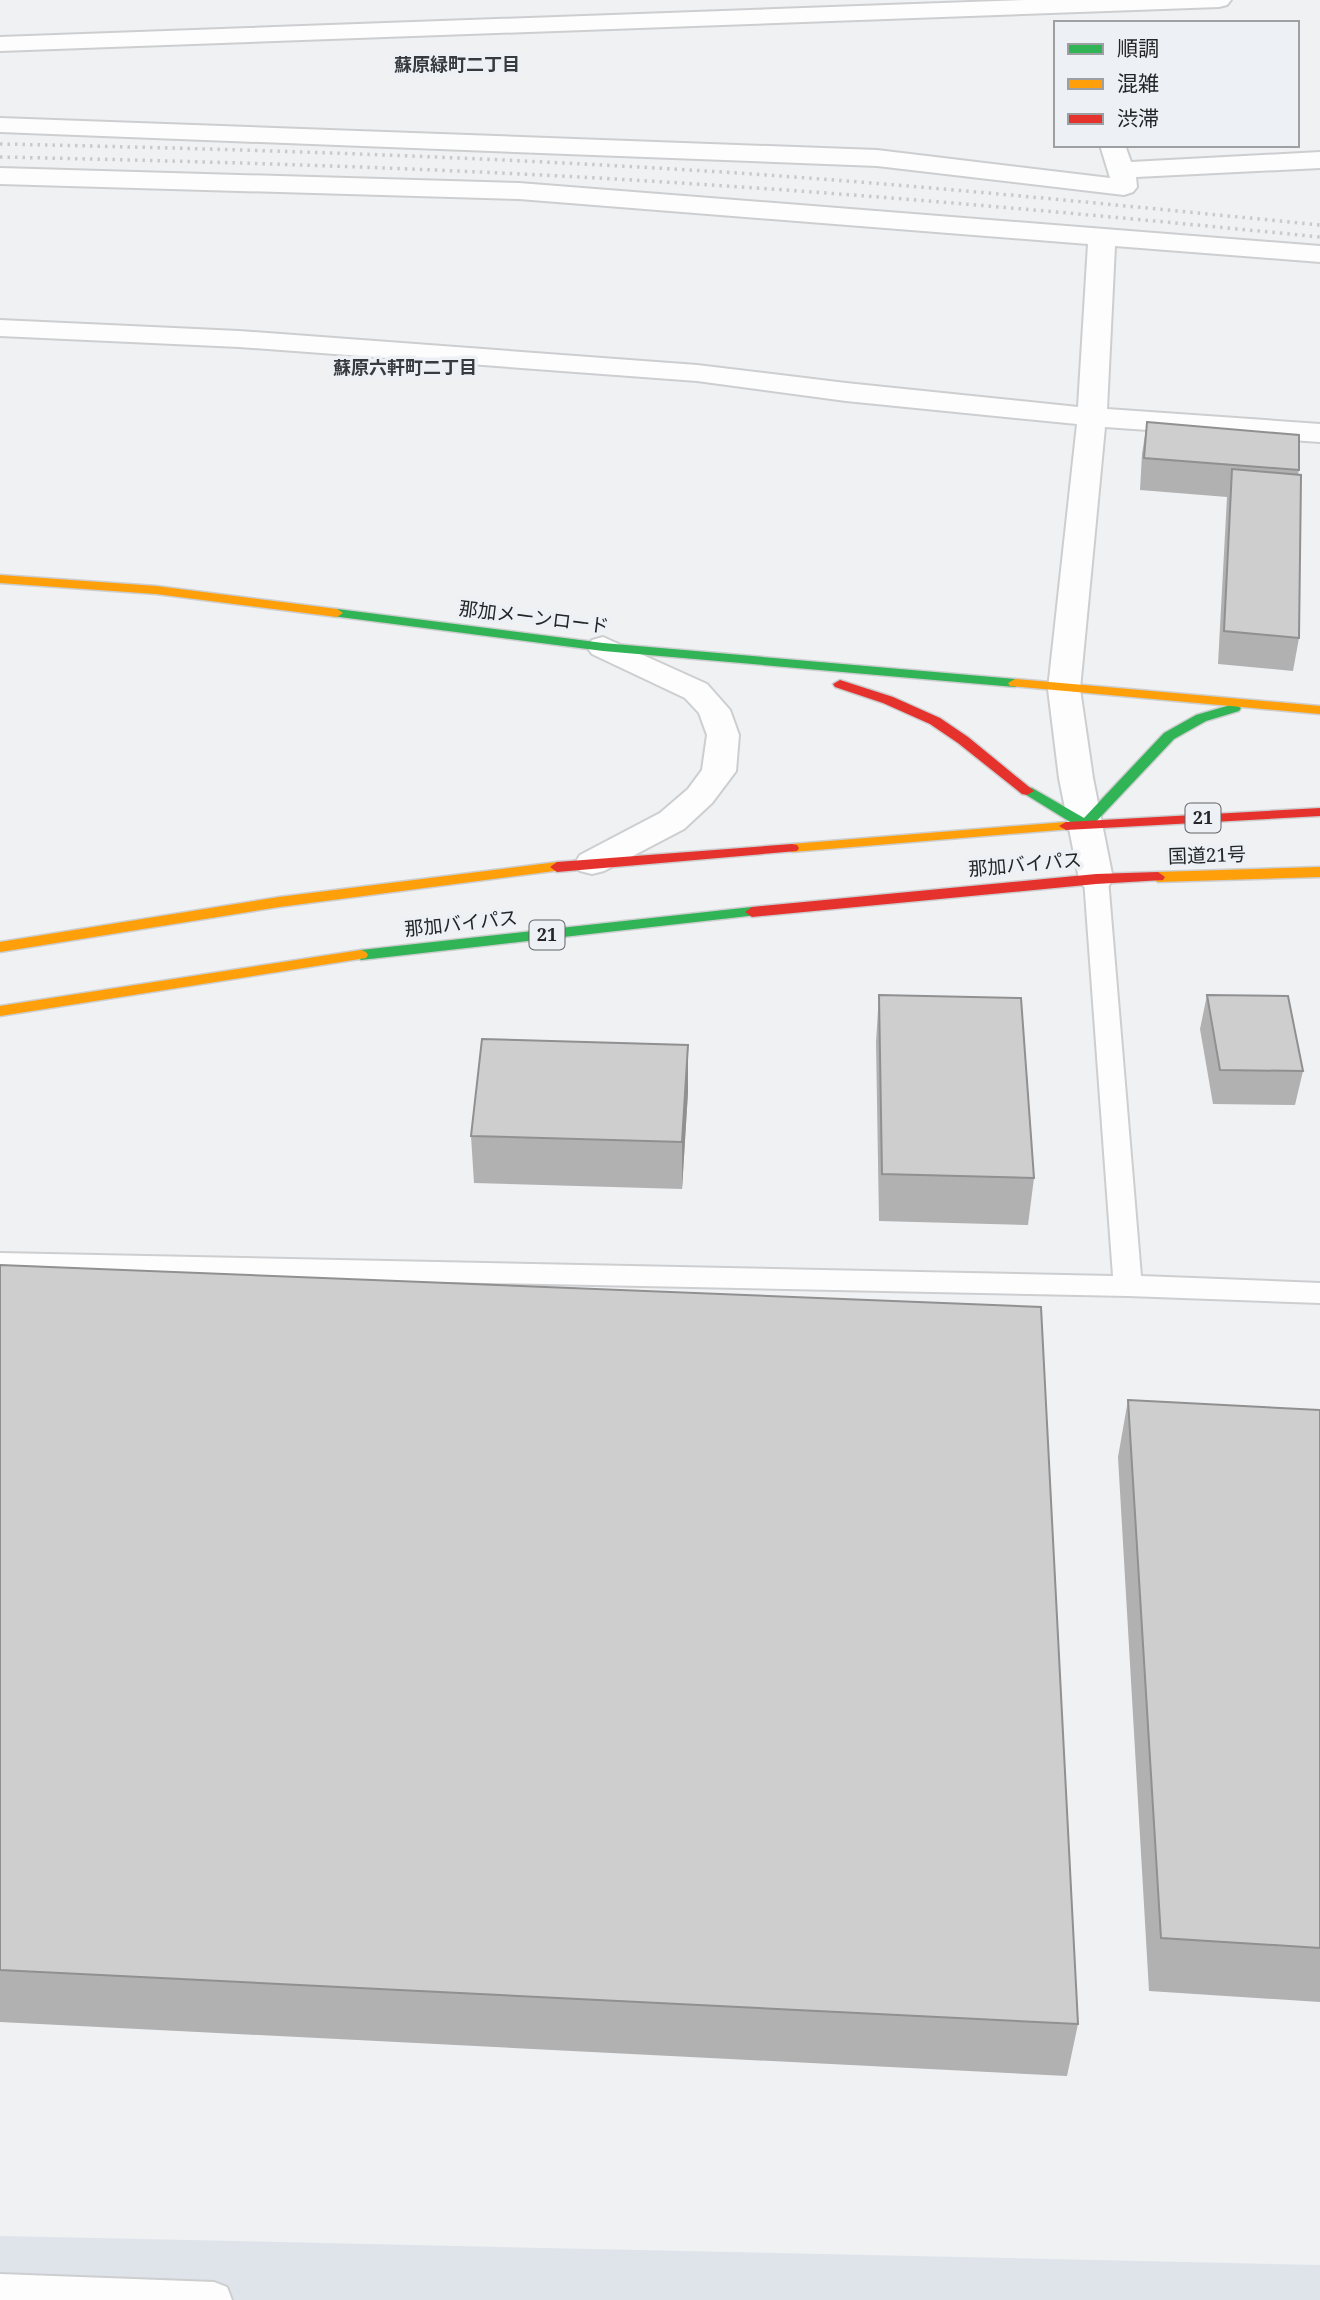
<svg xmlns="http://www.w3.org/2000/svg" width="1320" height="2300" font-family="'Noto Serif','Noto Sans JP',serif">
<rect width="100%" height="100%" fill="#eff1f3"/>
<path fill="#dee4ea" d="M0 2236 1320 2265V2300H0Z"/>
<g fill="none" stroke-linecap="round" stroke-linejoin="round">
<defs>
<path id="lane" d="M1096 871 1104 874 1108 879 1141 1276 1320 1283V1303L1128 1296 0 1273V1253L1113 1276 1084 879 1088 874Z
M0 2274 214 2282 227 2287 232 2300H0Z"/>
<path id="street" d="M1026 0H1231L1227 5 1219 7 0 51V37Z
M0 118 877 150 1110 178 1100 145H1125L1131 162 1320 152V168L1136 177 1137 187 1133 192 1124 195 877 166 0 132Z
M0 168 519 183 1320 246V262L1115 246 1107 409 1320 424V442L1105 427 1080 689 1093 778 1113 879 1108 887 1096 890 1084 887 1079 879 1059 778 1048 689 1077 424 846 401 697 381 239 347 0 336V320L239 331 697 365 846 383 1078 407 1088 244 519 199 0 184Z
M603 637 707 684 730 710 739 735 736 771 712 803 684 829 604 871 592 874 580 871 575 863 580 855 660 813 688 789 702 770 707 735 699 713 685 698 592 654 587 647 592 640Z"/>
<path id="fast" d="M337 609 603 643 1015 679 1022 683 1015 687 603 651 332 616 331 613Z
M1234 704 1241 708 1239 711 1206 721 1174 739 1090 828H1080L1020 791 1027 787 1032 788 1084 818 1164 733 1196 715Z
M752 907 759 912 757 915 361 960 354 955 361 950Z"/>
<path id="slow" d="M0 575 156 586 337 609 343 613 337 617 156 594 0 583Z
M1015 679 1320 706V714L1010 686 1008 683Z
M1066 822 1071 823 1073 826 1071 829 792 852 785 848 792 844Z
M557 862 564 867 562 870 279 907 0 952V942L279 897Z
M1320 867V877L1158 882 1151 877 1158 872Z
M361 950 366 952 368 955 366 958 0 1016V1006Z"/>
<path id="jam" d="M840 680 893 697 940 718 968 737 1034 791 1027 795 1022 794 958 743 930 724 883 703 835 687 833 684Z
M1320 808V816L1066 830 1059 826 1066 822Z
M792 844 797 845 799 848 797 851 557 872 550 867 557 862Z
M1158 872 1165 877 1163 880 1096 884 752 917 745 912 752 907 1096 874Z"/>
</defs>
<use href="#lane" stroke="#cdced0" stroke-width="4"/>
<use href="#street" stroke="#cdced0" stroke-width="4"/>
<use href="#fast" stroke="#cdced0" stroke-width="3"/>
<use href="#slow" stroke="#cdced0" stroke-width="3"/>
<use href="#jam" stroke="#cdced0" stroke-width="3"/>
<use href="#lane" fill="#fdfdfd" fill-rule="evenodd"/>
<use href="#street" fill="#fdfdfd" fill-rule="evenodd"/>
<use href="#fast" fill="#30b455" fill-rule="evenodd"/>
<use href="#slow" fill="#ff9f0a" fill-rule="evenodd"/>
<use href="#jam" fill="#e5322d" fill-rule="evenodd"/>
<path stroke="#cacaca" stroke-width="3.5" stroke-dasharray="2.5 5" stroke-linecap="butt" d="M0 144C246 149 492 157 737 173 932 186 1126 206 1320 225
M0 157C237 162 474 169 711 185 914 198 1117 217 1320 237"/>
</g>
<path fill="#b1b1b2" d="M1147 422 1299 470 1298 475 1299 638 1293 671 1218 664 1227 497 1140 490 1142 454Z
M879 995 1034 1178 1028 1225 879 1221 876 1042Z
M1207 995 1303 1071 1295 1105 1213 1104 1200 1029Z
M688 1045V1092L682 1189 474 1183 471 1136Z
M0 1265 1078 2024 1067 2076 0 2022Z
M1128 1400 1320 1410V2002L1149 1991 1118 1457Z"/>
<path fill="#909091" d="M688 1045V1092L682 1189V1142Z"/>
<path fill="#cececf" stroke="#909091" stroke-width="2" d="M1147 422 1299 435V470L1144 458Z
M1232 469 1301 475 1299 638 1224 631Z
M879 995 1021 998 1034 1178 882 1174Z
M1207 995 1288 996 1303 1071 1220 1070Z
M482 1039 688 1045 682 1142 471 1136Z
M0 1265 1041 1307 1078 2024 0 1970Z
M1128 1400 1320 1410V1948L1161 1938Z"/>
<g text-anchor="middle" stroke-width="7" stroke-linejoin="round" paint-order="stroke">
<g font-size="18" font-weight="bold" fill="#383b3e" stroke="#edf1f5">
<text x="457" y="71">蘇原緑町二丁目</text>
<text x="405" y="374">蘇原六軒町二丁目</text>
</g>
<g fill="#edf1f5" stroke="#616365" stroke-width="2">
<rect x="1185.5" y="803.5" width="35" height="29" rx="5"/>
<rect x="529.5" y="920.5" width="35" height="29" rx="5"/>
</g>
<g font-size="18" font-weight="bold" fill="#252627">
<text x="1203" y="824">21</text>
<text x="547" y="941">21</text>
</g>
<g font-size="19" fill="#252627" stroke="#edf1f5">
<text transform="translate(534 617) rotate(7)" y="7">那加メーンロード</text>
<text transform="translate(1207 855) rotate(-2)" y="7">国道21号</text>
<text transform="translate(1025 864) rotate(-5)" y="7">那加バイパス</text>
<text transform="translate(461 923) rotate(-6)" y="7">那加バイパス</text>
</g>
</g>
<rect x="1054" y="21" width="245" height="126" fill="#edf1f5" stroke="#9da0a3" stroke-width="2"/>
<rect x="1068" y="44" width="35" height="10" fill="#30b455" stroke="#9da0a3" stroke-width="2"/>
<text x="1117" y="56" font-size="21" fill="#252627">順調</text>
<rect x="1068" y="79" width="35" height="10" fill="#ff9f0a" stroke="#9da0a3" stroke-width="2"/>
<text x="1117" y="91" font-size="21" fill="#252627">混雑</text>
<rect x="1068" y="114" width="35" height="10" fill="#e5322d" stroke="#9da0a3" stroke-width="2"/>
<text x="1117" y="126" font-size="21" fill="#252627">渋滞</text>
</svg>
